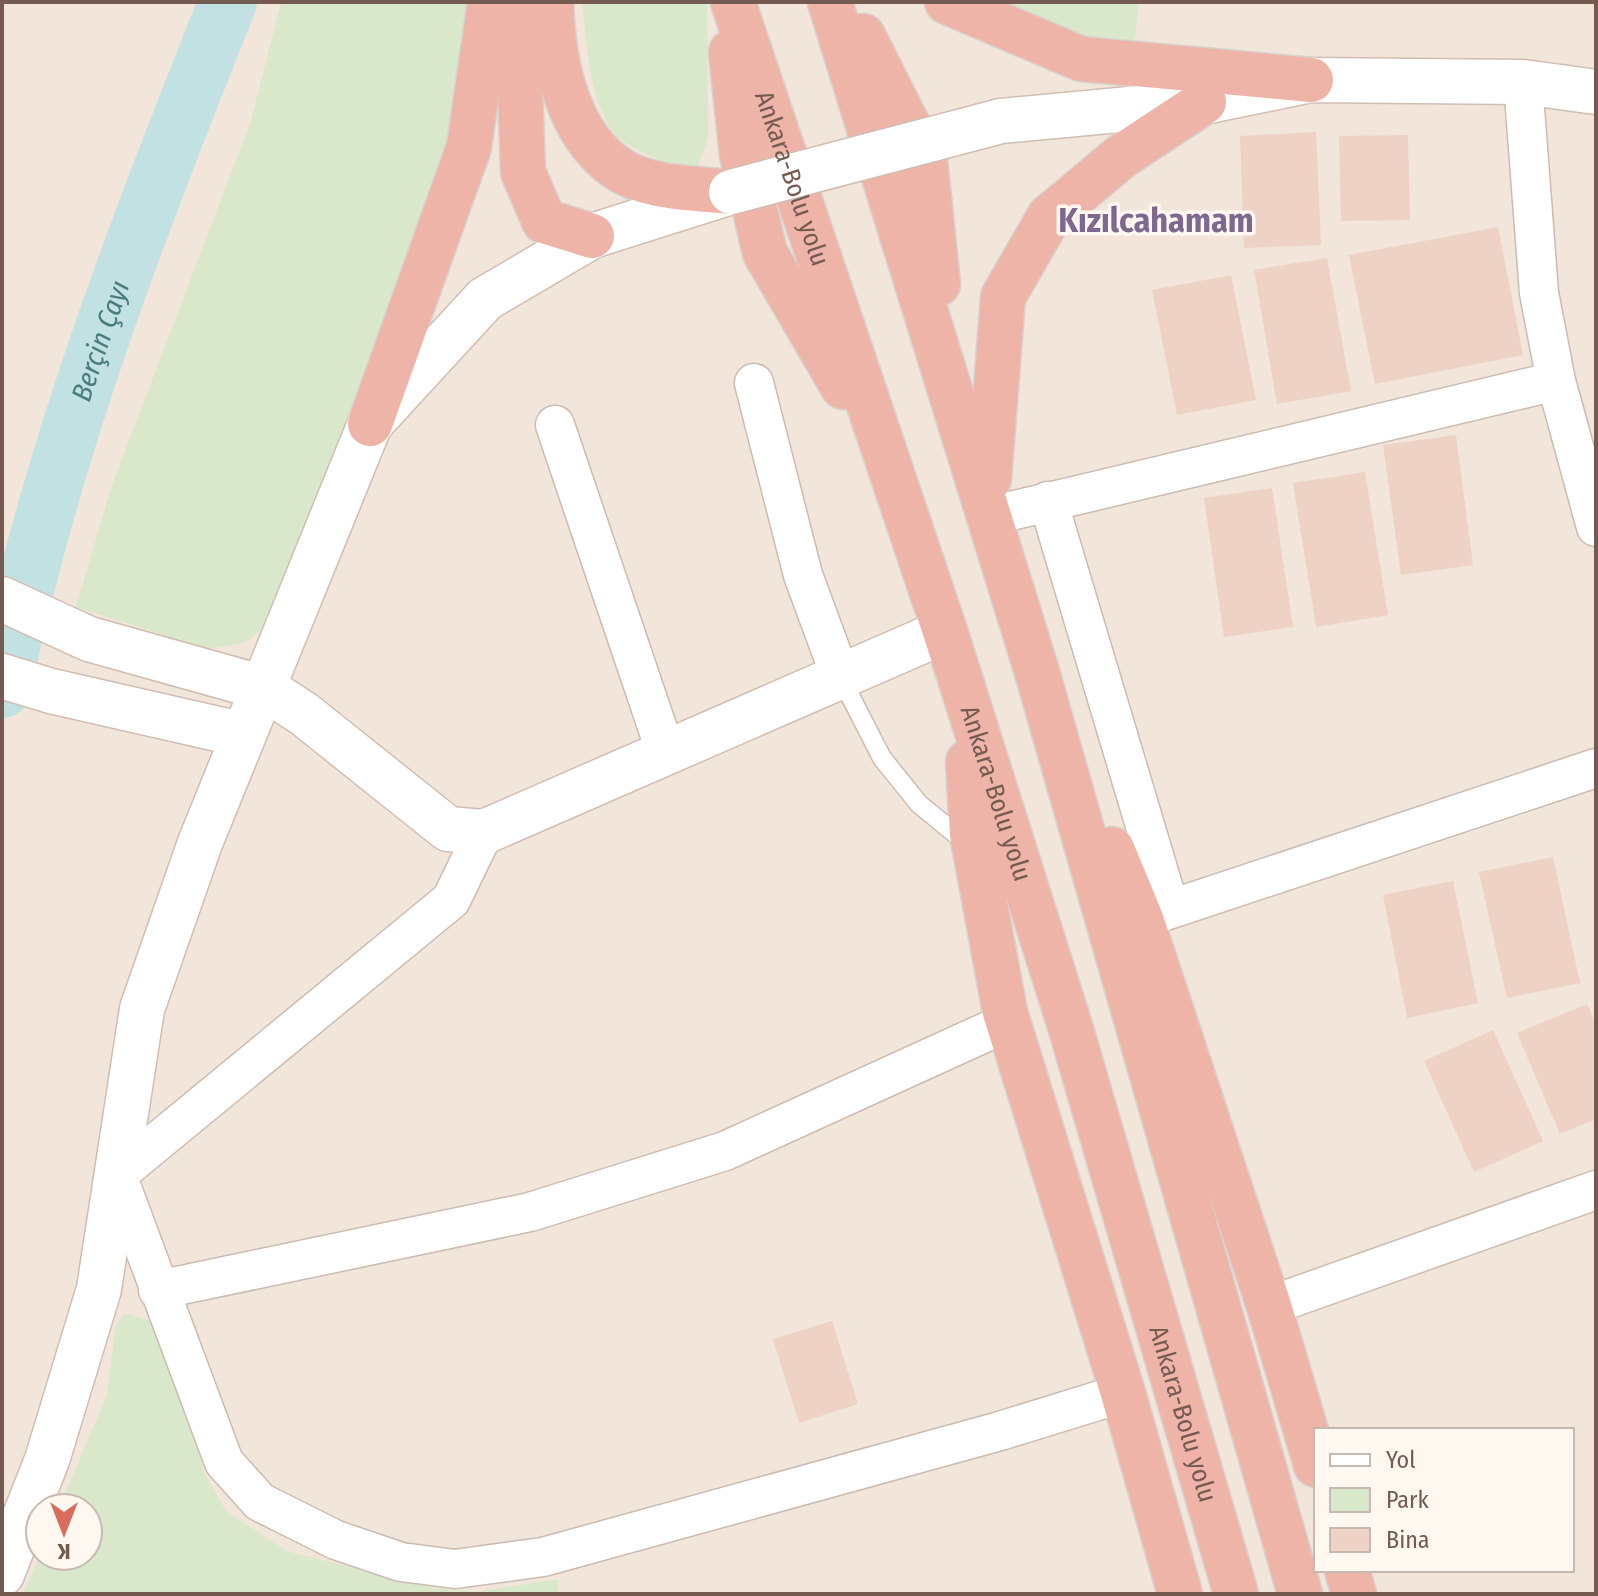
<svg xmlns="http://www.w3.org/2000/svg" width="1598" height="1596" font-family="'Fira Sans Condensed',sans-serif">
<rect width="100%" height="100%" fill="#fbf3eb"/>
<path fill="#f2e5da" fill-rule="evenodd" d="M2 2H1596V1594H2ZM1316 1430H1572V1570H1316ZM40 1508H88V1556H40Z"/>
<path fill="#d9e8ca" d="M281 2H471L449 153 280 598 261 630 245 643 208 649 76 607 112 485 251 121Z
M582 2H707L708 138 697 168 686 170C666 162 642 154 624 142 589 115 587 42 582 2Z
M993 2H1139L1134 44 1090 41Z
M124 1313 151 1321 179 1367 203 1471 226 1511 287 1551 434 1588 476 1592 559 1579 557 1594H23L40 1555 88 1556V1508H59L107 1395 115 1329Z"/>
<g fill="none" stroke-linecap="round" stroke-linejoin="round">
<path stroke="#c1e1e3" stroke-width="58" id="s1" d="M2 689C51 452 138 226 228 2"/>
</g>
<path fill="#eed2c5" d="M1316 132 1321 245 1244 248 1240 136Z
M1408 135 1410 220 1341 221 1339 136Z
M1498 227 1523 355 1375 384 1349 255Z
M1327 258 1351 391 1277 404 1254 270Z
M1231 275 1256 400 1177 415 1152 290Z
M1456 435 1473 565 1401 575 1383 445Z
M1365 472 1388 615 1316 627 1293 483Z
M1272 488 1293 627 1224 637 1204 498Z
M1553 857 1580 983 1507 998 1479 872Z
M1453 881 1478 1003 1407 1018 1383 895Z
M1587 1004 1596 1025V1119L1560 1134 1517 1033Z
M1493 1030 1543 1141 1474 1172 1424 1061Z
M832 1321 858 1404 799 1423 773 1339Z"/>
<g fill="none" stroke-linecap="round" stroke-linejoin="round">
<defs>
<path id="lane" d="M841 678 882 758 919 804 969 845"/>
<path id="street" d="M1523 82 1539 293 1556 381 1596 527
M754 383 803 575 841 678
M555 425 666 753
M1048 501 1170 909
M990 516 1556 381
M484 832 451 900 117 1175 224 1462 260 1502 336 1540 401 1562 455 1569 543 1557 1000 1431 1123 1393
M1141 919 1596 768
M158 1290 530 1212 725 1151 1008 1022
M1269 1306 1596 1190"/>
<path id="secondary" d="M1001 121 1204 102 1311 80 1523 82 1596 92
M2 599 89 639 264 688 304 714 448 829 484 832 945 631
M2 676 51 691 244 735
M2 1574 47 1460 99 1289 142 1009 200 843 370 424 485 299 592 236 731 192"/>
<g id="highway">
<path d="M517 2 523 172 544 221 592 236"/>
<path d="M551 2C553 61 566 132 617 168 647 189 695 188 731 192"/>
<path id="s2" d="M733 2 945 631 1070 1026 1236 1594"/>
<path d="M830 2 1037 672 1300 1594"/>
<path d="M947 2 1081 59 1311 80"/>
<path d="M863 36 925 159 938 284"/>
<path d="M731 52 742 155 765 253 843 387"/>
<path d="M370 424 469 147 490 2"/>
<path d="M989 479 1003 297 1049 217 1122 156 1204 102"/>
<path d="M968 762 972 834 1005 1012 1123 1393 1180 1594"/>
<path d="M1112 849 1141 919 1269 1306 1316 1465"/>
<path d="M1347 1570 1354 1594"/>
</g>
</defs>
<use href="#lane" stroke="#ccbbb1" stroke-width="21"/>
<use href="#street" stroke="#ccbbb1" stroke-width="41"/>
<use href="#secondary" stroke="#d1bdb2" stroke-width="47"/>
<use href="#highway" stroke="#d8d1ce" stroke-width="47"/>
<use href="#lane" stroke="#fff" stroke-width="18"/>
<use href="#street" stroke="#fff" stroke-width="38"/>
<use href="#secondary" stroke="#fff" stroke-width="44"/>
<use href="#highway" stroke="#efb4a8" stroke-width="44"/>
<defs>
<path id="secondary-bridge" d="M731 192 1001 121"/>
</defs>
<use href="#secondary-bridge" stroke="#d1bdb2" stroke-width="47" stroke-linecap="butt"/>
<use href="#secondary-bridge" stroke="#fff" stroke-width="44"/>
</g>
<g text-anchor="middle" stroke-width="7" stroke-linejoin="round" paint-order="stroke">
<g font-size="26" fill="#745a50" stroke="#fef8f1">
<text dy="9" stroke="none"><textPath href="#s2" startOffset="186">Ankara-Bolu yolu</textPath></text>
<text dy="9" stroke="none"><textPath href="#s2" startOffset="834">Ankara-Bolu yolu</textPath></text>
<text dy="9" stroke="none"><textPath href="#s2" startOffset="1482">Ankara-Bolu yolu</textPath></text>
</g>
<g font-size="28" font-style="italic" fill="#487a7e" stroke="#fef8f1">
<text dy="10" stroke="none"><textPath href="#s1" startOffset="362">Berçin Çayı</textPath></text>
</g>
<g font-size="34" font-weight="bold" fill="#7e688f" stroke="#fef8f1">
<text x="1156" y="232">Kızılcahamam</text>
</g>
</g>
<rect width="1598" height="1596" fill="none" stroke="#745a50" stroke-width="8"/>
<rect x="1314" y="1428" width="260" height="144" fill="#fef8f1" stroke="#c7b9b1" stroke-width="2"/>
<rect x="1330" y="1454" width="40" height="12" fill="#ffffff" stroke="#c7b9b1" stroke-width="2"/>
<text x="1386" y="1468" font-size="24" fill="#745a50">Yol</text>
<rect x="1330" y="1488" width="40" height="24" fill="#d9e8ca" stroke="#c7b9b1" stroke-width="2"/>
<text x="1386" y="1508" font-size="24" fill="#745a50">Park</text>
<rect x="1330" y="1528" width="40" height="24" fill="#eed2c5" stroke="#c7b9b1" stroke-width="2"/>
<text x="1386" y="1548" font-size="24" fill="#745a50">Bina</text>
<g transform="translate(64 1532) rotate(180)"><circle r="38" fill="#fef8f1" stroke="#c7b9b1" stroke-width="2"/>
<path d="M0-6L14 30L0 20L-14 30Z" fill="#d96d5c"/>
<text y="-12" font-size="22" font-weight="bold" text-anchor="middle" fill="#745a50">K</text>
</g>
</svg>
